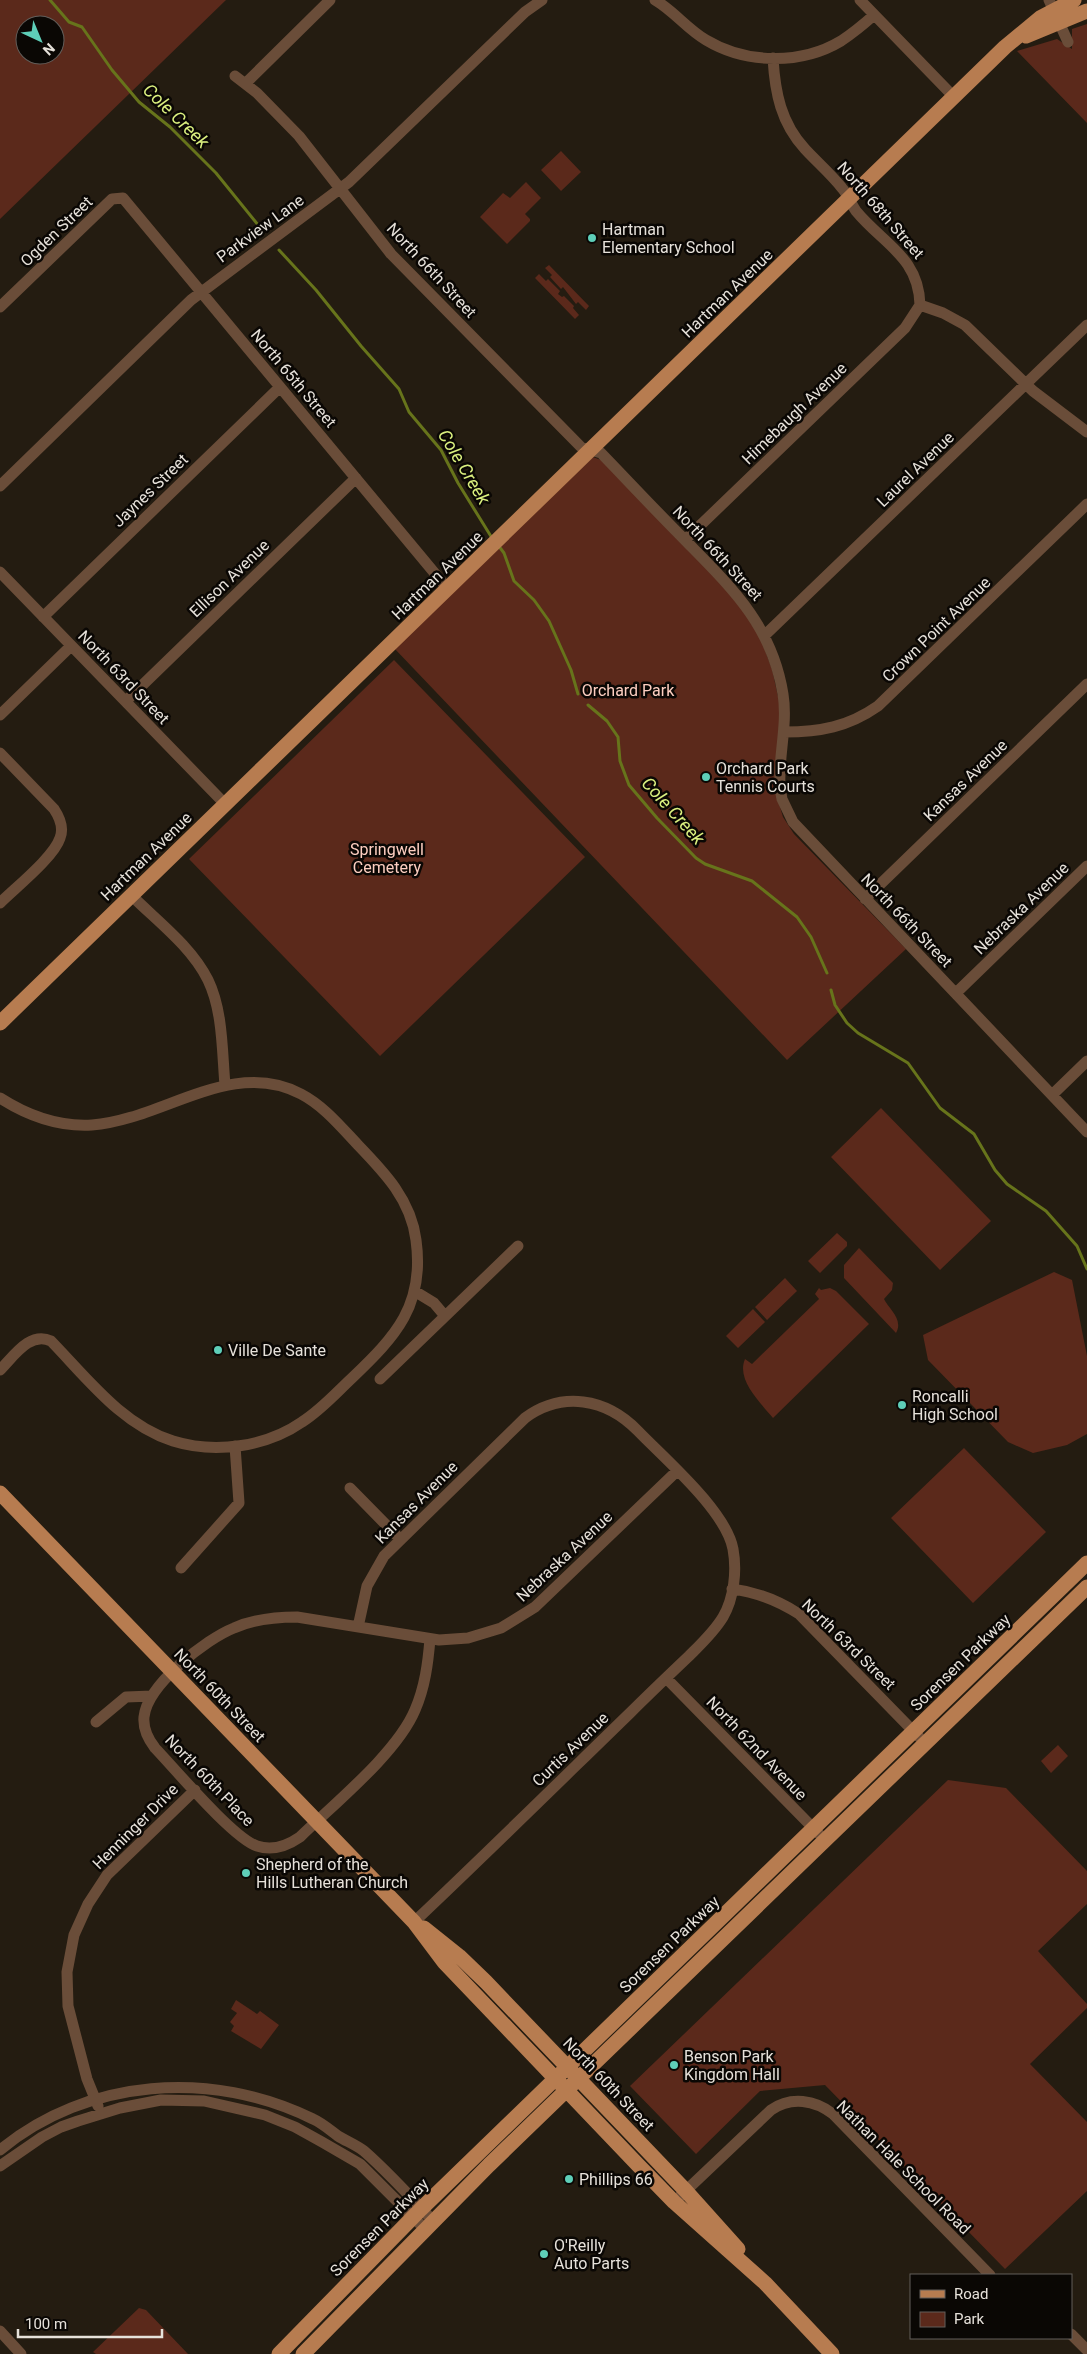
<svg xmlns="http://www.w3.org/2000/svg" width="1087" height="2354" font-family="Roboto,sans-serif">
<rect width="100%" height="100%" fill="#241c11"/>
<path fill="#5b291b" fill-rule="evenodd" d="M0 0H226L0 219ZM25 25H55V55H25Z
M1087 24V123L1017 51 1057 39 1072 49V29Z
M561 151 581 172 561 191 541 170Z
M526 182 541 198 525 214 530 219V221L507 244 480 217 503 193 510 198Z
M549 265 589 306 586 310 578 302 576 304 563 287 561 289 550 277 552 275 545 268Z
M539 274 546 281 548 279 560 291 558 294 562 297 564 296 574 306 573 308 579 315 575 319 535 278Z
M593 457 601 460 734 597 760 637 772 669 779 701 780 721 777 797 783 817 794 834 906 949 787 1060 394 648Z
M394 660 585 857 380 1056 189 859Z
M881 1108 991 1221 940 1270 831 1157Z
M837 1233 847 1242V1246L820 1273 808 1261Z
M859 1248 893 1283 892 1290 884 1299C888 1308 904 1319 896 1333L844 1278V1265Z
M1054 1272 1072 1280 1087 1356V1434L1067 1445 1033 1453 1008 1442 928 1360 923 1335Z
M785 1278 797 1291 767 1320 755 1307Z
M819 1288 821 1290 830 1288 836 1291 869 1324 773 1418C760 1402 736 1380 745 1359L752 1364 819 1299 815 1294Z
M753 1309 765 1322 738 1348 726 1336Z
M964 1448 1046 1532 973 1603 891 1518Z
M1058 1745 1068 1756 1051 1773 1041 1761Z
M948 1780 1006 1788 1087 1871V1904L1038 1951 1087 2004V2008L1030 2064 1087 2122V2191L1005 2269 825 2085 760 2091 696 2154 630 2086Z
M236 2000 257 2014 260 2011 279 2025 261 2049 231 2031 234 2026 230 2022 237 2013 231 2009Z
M139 2308 146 2310 188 2354H96L93 2352Z"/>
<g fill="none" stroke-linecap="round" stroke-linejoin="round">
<path stroke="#67741b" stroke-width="3" d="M50 0 69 22 82 27 112 70 139 102 170 127 216 173 263 231
M279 250 316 290 361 346 399 389 409 412 441 450 458 483 492 538
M498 545 504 553 514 581 534 600 549 621 571 670 578 694
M588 705 607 721 618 737 620 761 629 785 657 818 696 858 705 864 752 881 797 917 811 937 827 973
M831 990 835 1005 847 1023 858 1033 908 1063 940 1108 974 1134 995 1170 1007 1184 1046 1211 1077 1246 1087 1269"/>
<path stroke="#6a4d39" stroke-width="11" d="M655 0C674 11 687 29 706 40 746 64 801 65 841 41 853 33 864 24 874 15
M860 0 954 97
M1049 0 1068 42
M773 58C775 93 781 123 805 149 817 162 831 174 842 188 848 195 851 204 856 211 883 244 919 257 920 305
M235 76 257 93 299 136 391 254 581 447 601 453C629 482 657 512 685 540 731 587 772 625 783 694 788 725 778 756 780 788L782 799 793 822 1087 1132
M246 83 330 0
M920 305 943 313 965 325 1033 391 1087 432
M0 307 112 199 123 198 447 588
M0 486 191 300 349 182 525 12 542 0
M685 540 905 328 920 305
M0 572 225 804
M43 617 280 387
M764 636 1087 325
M126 701 356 478
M0 715 71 646
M784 732C820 732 848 727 878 706L1087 504
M0 753 54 809C60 818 64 828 60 838 54 857 15 888 0 903
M131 895C157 921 191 946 208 980 223 1011 222 1051 225 1085
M865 899 1087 684
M956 993 1087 866
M1052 1095 1087 1061
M0 1098C28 1116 59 1127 92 1125 162 1120 232 1057 301 1094 324 1106 341 1127 358 1145 385 1173 411 1200 416 1240 425 1305 396 1336 352 1378 336 1393 321 1410 302 1422 266 1447 215 1454 173 1441 122 1425 87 1378 51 1341 30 1331 14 1356 0 1370
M416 1292 434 1303 445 1316
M380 1379 518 1246
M350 1488 400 1539
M181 1568 239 1503 235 1446
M732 1589C756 1592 779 1601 799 1614L919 1737
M358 1627 367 1586 384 1556 525 1418C562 1391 606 1398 638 1431 665 1459 726 1511 733 1549 737 1571 734 1598 723 1617 714 1632 701 1644 689 1656 669 1675 649 1694 630 1713 558 1783 487 1853 414 1922
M430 1639C428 1663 425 1687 415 1710 397 1753 334 1804 300 1837 287 1846 272 1851 257 1846 233 1838 176 1770 155 1748 148 1739 143 1728 144 1717 147 1685 206 1639 234 1628 254 1619 275 1617 297 1617L439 1640 468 1638 501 1628 535 1607 677 1471
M666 1678 819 1834
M96 1722 126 1697 152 1696
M98 2106 87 2079 68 2006 67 1972 74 1935 88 1904 107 1875 195 1790
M0 2150C87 2078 212 2069 313 2119 322 2123 330 2130 338 2136 346 2141 356 2145 364 2151 388 2172 411 2197 433 2221
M0 2166 42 2137 61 2127 78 2121 120 2108 161 2100 204 2101 265 2115 295 2127 322 2142 360 2164 425 2229
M674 2202 771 2110C791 2096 815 2100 833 2114L990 2275
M0 2331 21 2354
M1071 2334 1087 2350"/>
<path stroke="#b77c50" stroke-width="15" d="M1026 36 1087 11
M0 1023 1005 47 1040 18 1074 0
M0 1493 414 1922 444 1962 638 2165 674 2202 765 2283 832 2354
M424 1928 459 1956 486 1982 686 2191 738 2249
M279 2354 421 2209 1087 1563
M303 2354 489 2165 1087 1587"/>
</g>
<g fill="#5eceb8" stroke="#0a0704" stroke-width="2">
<circle cx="592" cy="238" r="5"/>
<circle cx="706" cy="777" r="5"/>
<circle cx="218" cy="1350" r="5"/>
<circle cx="902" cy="1405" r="5"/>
<circle cx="246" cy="1873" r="5"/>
<circle cx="674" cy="2065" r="5"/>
<circle cx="569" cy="2179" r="5"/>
<circle cx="544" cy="2254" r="5"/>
</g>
<g text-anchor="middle" stroke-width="5" stroke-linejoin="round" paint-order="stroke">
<g font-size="16" fill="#e6e1da" stroke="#0a0704">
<text transform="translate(881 210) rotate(49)" y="6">North 68th Street</text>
<text transform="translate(260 228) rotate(-36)" y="6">Parkview Lane</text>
<text transform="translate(56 231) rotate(-44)" y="6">Ogden Street</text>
<text transform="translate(432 270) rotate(47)" y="6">North 66th Street</text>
<text transform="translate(727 293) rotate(-44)" y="6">Hartman Avenue</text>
<text transform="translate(294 378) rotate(50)" y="6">North 65th Street</text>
<text transform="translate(794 413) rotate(-44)" y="6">Himebaugh Avenue</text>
<text transform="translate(915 469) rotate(-44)" y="6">Laurel Avenue</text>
<text transform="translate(150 490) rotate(-44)" y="6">Jaynes Street</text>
<text transform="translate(718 553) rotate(47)" y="6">North 66th Street</text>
<text transform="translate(437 575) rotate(-44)" y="6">Hartman Avenue</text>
<text transform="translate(229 578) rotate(-44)" y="6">Ellison Avenue</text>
<text transform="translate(936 629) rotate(-44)" y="6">Crown Point Avenue</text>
<text transform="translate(124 677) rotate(46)" y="6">North 63rd Street</text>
<text transform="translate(965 780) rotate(-44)" y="6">Kansas Avenue</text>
<text transform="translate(146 856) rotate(-44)" y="6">Hartman Avenue</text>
<text transform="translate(1021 908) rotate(-44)" y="6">Nebraska Avenue</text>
<text transform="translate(907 920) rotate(46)" y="6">North 66th Street</text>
<text transform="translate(416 1502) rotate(-45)" y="6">Kansas Avenue</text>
<text transform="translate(564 1556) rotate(-43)" y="6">Nebraska Avenue</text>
<text transform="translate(849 1644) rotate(44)" y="6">North 63rd Street</text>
<text transform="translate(960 1662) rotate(-44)" y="6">Sorensen Parkway</text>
<text transform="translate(220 1695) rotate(46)" y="6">North 60th Street</text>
<text transform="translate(757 1748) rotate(46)" y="6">North 62nd Avenue</text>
<text transform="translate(570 1749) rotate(-44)" y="6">Curtis Avenue</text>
<text transform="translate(210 1780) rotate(46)" y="6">North 60th Place</text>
<text transform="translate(135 1826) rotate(-45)" y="6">Henninger Drive</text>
<text transform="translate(669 1944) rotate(-44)" y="6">Sorensen Parkway</text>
<text transform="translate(609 2084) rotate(46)" y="6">North 60th Street</text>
<text transform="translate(904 2167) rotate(45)" y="6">Nathan Hale School Road</text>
<text transform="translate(379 2227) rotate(-45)" y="6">Sorensen Parkway</text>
</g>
<g font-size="16" fill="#e6e1da" stroke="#0a0704" text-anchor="start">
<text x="602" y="235">Hartman<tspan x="602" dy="18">Elementary School</tspan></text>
<text x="716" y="774">Orchard Park<tspan x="716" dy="18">Tennis Courts</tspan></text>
<text x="228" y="1356">Ville De Sante</text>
<text x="912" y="1402">Roncalli<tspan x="912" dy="18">High School</tspan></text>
<text x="256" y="1870">Shepherd of the<tspan x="256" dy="18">Hills Lutheran Church</tspan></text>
<text x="684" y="2062">Benson Park<tspan x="684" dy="18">Kingdom Hall</tspan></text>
<text x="579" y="2185">Phillips 66</text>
<text x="554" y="2251">O'Reilly<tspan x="554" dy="18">Auto Parts</tspan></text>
</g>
<g font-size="16" fill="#fdcec0" stroke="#0a0704">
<text x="628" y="696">Orchard Park</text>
<text x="387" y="855">Springwell<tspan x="387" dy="18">Cemetery</tspan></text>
</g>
<g font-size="18" font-style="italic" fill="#dbf07f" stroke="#0a0704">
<text transform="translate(176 116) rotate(44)" y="6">Cole Creek</text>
<text transform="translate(464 467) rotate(59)" y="6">Cole Creek</text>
<text transform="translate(673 811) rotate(48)" y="6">Cole Creek</text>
</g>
</g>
<rect x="910" y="2274" width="162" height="65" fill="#0a0704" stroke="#625e5a"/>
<rect x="920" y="2290" width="25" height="8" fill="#b77c50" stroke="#625e5a"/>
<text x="954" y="2299" font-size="15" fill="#e6e1da">Road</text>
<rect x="920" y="2312" width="25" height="15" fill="#5b291b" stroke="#625e5a"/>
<text x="954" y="2324" font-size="15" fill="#e6e1da">Park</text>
<g transform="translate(40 40) rotate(136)"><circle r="24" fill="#0a0704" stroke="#625e5a"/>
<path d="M0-4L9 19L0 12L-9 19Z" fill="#5eceb8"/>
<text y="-8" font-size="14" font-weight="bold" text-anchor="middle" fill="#e6e1da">N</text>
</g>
<path d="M18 2329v8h144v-8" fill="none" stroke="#e6e1da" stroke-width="2.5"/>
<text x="25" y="2329" font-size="15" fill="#e6e1da" stroke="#0a0704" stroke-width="4" paint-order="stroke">100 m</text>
</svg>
